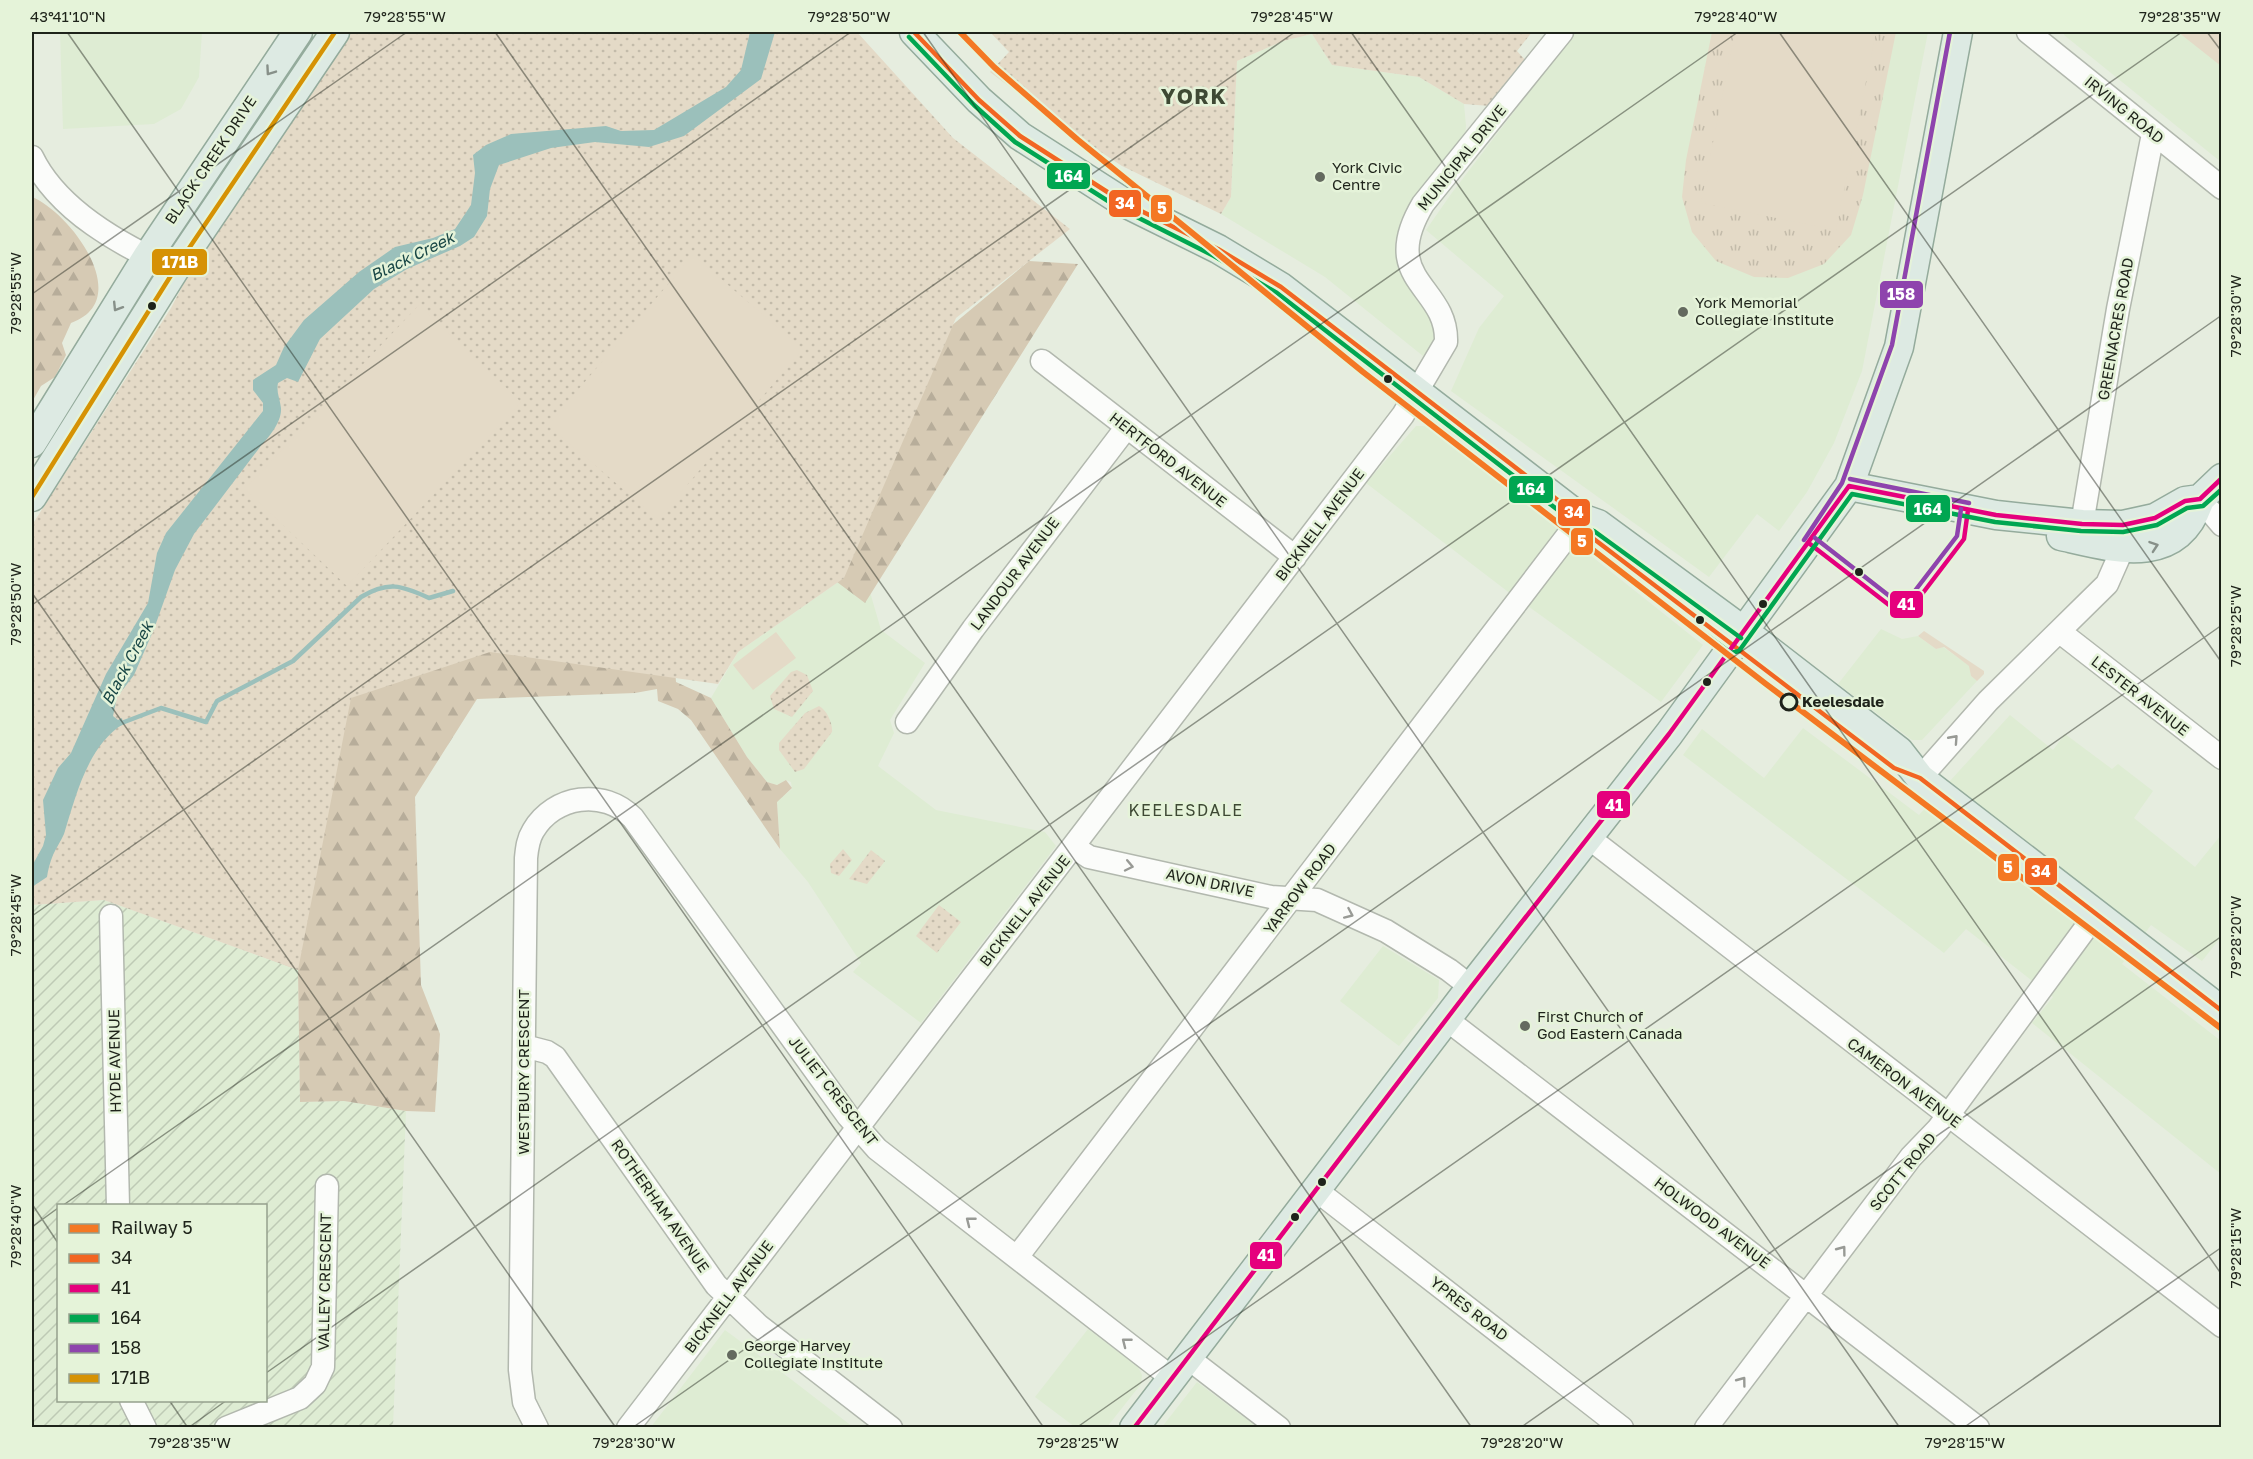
<svg xmlns="http://www.w3.org/2000/svg" width="2253" height="1459" font-family="'Golos Text',sans-serif">
<defs>
<pattern id="industrial-furrows" width="10" height="10" patternUnits="userSpaceOnUse" patternTransform="scale(1.5)"><rect width="10" height="10" fill="#deecd3"/><path d="M-1 1l2-2M0 10L10 0M9 11l2-2" fill="none" stroke="#becab5"/></pattern>
<pattern id="grass-tufts" width="24" height="20" patternUnits="userSpaceOnUse" patternTransform="scale(1.5)"><rect width="24" height="20" fill="#e4dac7"/><path d="M3 7l-1-3M5 7V3M7 7l1-3M15 17l-1-3M17 17v-4M19 17l1-3" fill="none" stroke="#c3bbaa"/></pattern>
<pattern id="forest-firs" width="22" height="20" patternUnits="userSpaceOnUse" patternTransform="scale(1.5)"><rect width="22" height="20" fill="#d6cab4"/><path d="M5 1l3.5 6h-7zM16 11l3.5 6h-7z" fill="#b7ad9a"/></pattern>
<pattern id="park-dots" width="8" height="8" patternUnits="userSpaceOnUse" patternTransform="scale(1.5)"><rect width="8" height="8" fill="#e4dac7"/><path d="M2 2h.1M6 6h.1" fill="none" stroke="#c3bbaa" stroke-width="1.8" stroke-linecap="round"/></pattern>
</defs>
<rect width="100%" height="100%" fill="#e6eddf"/>
<path fill="#deecd3" d="M60 32H202L199 77 181 109 154 124 63 129Z
M1575 32H1928L1862 371 1834 443 1807 492 1779 531 1757 514 1709 577 1451 391 1479 328 1504 296 1426 230 1451 194Z
M2065 32H2221V162L2064 35Z
M1312 34 1332 65 1419 77 1464 104 1466 126 1464 147 1407 207 1395 241 1398 269 1432 317 1437 339 1423 356 1325 277 1221 214 1231 197 1237 61 1283 41Z
M1416 426H1428L1703 645 1661 702 1507 591 1366 483Z
M844 578 870 592 881 630 925 663 890 720 894 733 878 766 936 810 1045 832 1056 846 921 1023 853 972 861 963 808 882 780 849 777 801 792 789 791 782 786 780 777 785 767 782 747 757 711 698 738 652Z
M1881 629 1902 639 1918 636 1936 649 1943 647 1970 666 1971 676 1977 681 1922 740H1912L1838 684Z
M2010 715 2053 750 2065 734 2112 769 2118 764 2153 791 2134 818 2195 867 2221 835V937L2202 961 2151 925 2122 964 2221 1041V1174L2032 1023 2053 997 1966 929 1944 953 1683 755 1702 729 1764 778 1803 728 1919 815Z
M1383 946 1439 980 1438 998 1399 1046 1340 1001Z
M1088 1329 1138 1367 1142 1375 1141 1384 1107 1427H1075L1035 1397Z
M725 1330 792 1380 853 1427H651Z
M1197 1382 1257 1427H1162Z"/>
<path fill="url(#industrial-furrows)" fill-rule="evenodd" d="M104 900 298 970 300 1102 344 1101 406 1111 393 1427 32 1428V905ZM58 1206H266V1400H58Z"/>
<path fill="url(#grass-tufts)" d="M1712 32H1896L1863 195 1851 235 1824 264 1788 278 1754 277 1716 261 1692 232 1682 197 1686 160Z"/>
<path fill="url(#forest-firs)" d="M32 197C70 212 136 300 71 323L62 343 66 355 55 377 41 386 32 402Z
M1029 261 1078 264 865 603 797 552 932 342Z
M367 592 675 669 676 682 711 698 747 757 767 782 777 785 786 780 792 788 777 802 780 849 691 720 678 709 658 701 657 689 635 693 477 699 415 797 421 985 440 1034 435 1112 406 1111 344 1101 300 1102 298 970 141 911Z"/>
<path fill="url(#park-dots)" d="M347 32H857L953 138 1070 229 956 318 844 578 738 652 718 684 490 652 351 698 298 970 104 900 32 905V525L171 308 207 239Z
M990 32H1532L1517 51 1527 62 1490 106 1464 104 1419 77 1332 65 1312 34 1283 41 1237 61 1231 197 1221 214 1122 166 1061 126 990 72 1009 52Z
M797 670 807 675 813 691 792 717 774 709 770 696 791 672Z
M819 706C827 710 833 724 832 732L804 769 795 772 779 750V743L805 713Z
M843 849 852 860 839 876 831 873 830 864Z
M871 850 885 861 867 884 849 879Z
M939 905 961 922 937 953 916 936Z"/>
<path fill="#e4dac7" d="M1735 32H1876L1836 230 1701 203Z
M2178 32H2221V66Z
M693 255 803 349 658 519 548 425Z
M419 305 521 402 347 586 245 489Z
M1924 631 1984 671V674L1977 681 1971 676 1969 666 1944 647 1936 649 1918 636Z
M776 632 796 658 753 690 733 665Z"/>
<path fill="#9bc0bb" d="M750 32H775L761 79 684 136 649 147 595 142 551 148 499 165 490 189 487 216 474 237 460 246 407 269 374 289 320 339 298 382 287 378 278 383C276 392 280 399 281 408 282 422 269 437 260 447L194 534 175 570 154 629 134 675 117 697 113 716 118 720 122 718 123 724C87 747 76 796 64 834 61 841 56 848 53 855 50 862 48 870 47 877L32 887V866L43 846 46 835 43 800 58 768 71 753 106 674 148 603 157 553 166 533 263 411V403L253 390V380L276 365 284 347 304 320 359 272 395 247 433 238 455 229 471 205 475 173 473 155 486 145 511 134 606 126 621 131 654 130 726 87 741 70Z"/>
<g fill="none" stroke-linecap="round" stroke-linejoin="round">
<path stroke="#9bc0bb" stroke-width="4.5" d="M119 724 161 708 206 722 217 701 293 661 361 597C388 581 401 585 429 598L453 591"/>
<defs>
<path id="minor" d="M2028 32 2222 188
M32 157C58 211 122 246 175 269
M1042 361 1295 557
M2200 499 2222 525
M2082 524 2118 309 2153 134
M2060 632 2222 758
M907 722 973 629 1126 428
M1920 778 1988 701 2107 584 2122 550
M1589 838 2222 1326
M1074 847 1089 857 1271 897 1317 900 1386 931 1449 970 1471 987
M111 916 118 1206
M1446 1019 1978 1428
M524 1046 547 1052 555 1057 716 1285 759 1326 891 1428
M1316 1190 1622 1428
M1017 1257 1581 518
M1188 1358 1279 1428
M131 1400 145 1428
M226 1428 300 1398 315 1384 323 1367 327 1186
M537 1428 524 1402 520 1370 526 858C527 848 528 839 533 831 554 795 604 788 633 818L848 1116 877 1149 1172 1378
M628 1428 1403 415 1446 342C1448 285 1377 281 1423 204L1562 32
M1706 1428 1911 1157 1938 1129 2096 914"/>
<path id="major" d="M914 32 979 100 1020 136 1123 202 1218 249 1281 287 1581 518 1598 524 1745 632 1899 751 1920 778 2222 1011
M32 443 147 257 298 32
M1849 486 1996 515 2082 524 2123 525 2155 518 2185 501 2200 499 2222 478
M32 497 175 269 335 32
M2061 536C2114 548 2178 568 2200 499
M1134 1428 1471 987 1669 734 1849 486 1899 347 1958 32"/>
</defs>
<use href="#minor" stroke="#b2b8ae" stroke-width="25"/>
<use href="#major" stroke="#94ab9c" stroke-width="31"/>
<use href="#minor" stroke="#fbfcfa" stroke-width="22"/>
<use href="#major" stroke="#ddeae3" stroke-width="28"/>
<defs>
<path id="bus-1" d="M914 32 979 100 1020 136 1123 202 1218 249 1281 287 1581 518 1590 536 1894 768 1920 778 2222 1011"/>
<path id="bus-2" d="M1810 544 1889 605 1902 607 1919 598 1964 539 1968 510
M1134 1428 1471 987 1669 734 1849 486 1996 515 2082 524 2123 525 2155 518 2185 501 2200 499 2222 478"/>
<path id="bus-3" d="M909 37 974 105 1015 142 1119 208 1214 256 1277 293 1576 524 1594 531 1741 638
M1708 636 1731 653 1739 651 1852 494 1995 522 2081 531 2123 532 2157 525 2187 508 2203 506 2222 489"/>
<path id="bus-4" d="M1850 479 1969 503
M1815 538 1892 598 1901 599 1914 592 1957 536 1961 509
M1804 540 1842 483 1892 345 1950 32"/>
<path id="bus-5" d="M32 497 175 269 335 32"/>
</defs>
<use href="#bus-1" stroke="#e5f3d9" stroke-width="9"/>
<use href="#bus-2" stroke="#e5f3d9" stroke-width="9"/>
<use href="#bus-3" stroke="#e5f3d9" stroke-width="9"/>
<use href="#bus-4" stroke="#e5f3d9" stroke-width="9"/>
<use href="#bus-5" stroke="#e5f3d9" stroke-width="9"/>
<use href="#bus-1" stroke="#f26522" stroke-width="4.5"/>
<use href="#bus-2" stroke="#e5007d" stroke-width="4.5"/>
<use href="#bus-3" stroke="#00a651" stroke-width="4.5"/>
<use href="#bus-4" stroke="#8e44ad" stroke-width="4.5"/>
<use href="#bus-5" stroke="#d69204" stroke-width="4.5"/>
<defs>
<path id="rail-1" d="M960 32 994 67 1078 140 1363 372 1766 684 2222 1029"/>
</defs>
<use href="#rail-1" stroke="#e5f3d9" stroke-width="10"/>
<use href="#rail-1" stroke="#f47824" stroke-width="6"/>
</g>
<defs><path id="oneway-chevron" d="M-2-3.5L2.5 0L-2 3.5" fill="none" stroke-width="1.6" stroke-linecap="round" stroke-linejoin="round" transform="scale(1.5)"/></defs>
<g stroke="#879089">
<use href="#oneway-chevron" transform="translate(270 71) rotate(125)"/>
<use href="#oneway-chevron" transform="translate(117 307) rotate(122)"/>
<use href="#oneway-chevron" transform="translate(2154 546) rotate(-19)"/>
</g>
<g stroke="#989a95">
<use href="#oneway-chevron" transform="translate(1954 739) rotate(-48)"/>
<use href="#oneway-chevron" transform="translate(1129 866) rotate(12)"/>
<use href="#oneway-chevron" transform="translate(1349 914) rotate(24)"/>
<use href="#oneway-chevron" transform="translate(970 1221) rotate(-142)"/>
<use href="#oneway-chevron" transform="translate(1842 1250) rotate(-53)"/>
<use href="#oneway-chevron" transform="translate(1126 1342) rotate(-142)"/>
<use href="#oneway-chevron" transform="translate(1742 1381) rotate(-53)"/>
</g>
<path fill="none" stroke="#1e231a" stroke-width="1.5" stroke-opacity="0.45" d="M67 32 1044 1428M495 32 1472 1428M923 32 1900 1428M1351 32 2222 1275M1779 32 2222 663M2207 32 2222 52M32 294 407 32M32 593 616 1428M32 605 851 32M32 916 1295 32M32 1204 58 1243M62 1206 1738 32M32 1227 58 1208M266 1373 2182 32M169 1400 188 1428M188 1428 227 1400M632 1428 2222 315M1076 1428 2222 625M1520 1428 2222 936M1963 1428 2222 1247"/>
<g fill="#646a5f" stroke="#e5f3d9" stroke-width="2">
<circle cx="1320" cy="177" r="6"/>
<circle cx="1683" cy="312" r="6"/>
<circle cx="1525" cy="1026" r="6"/>
<circle cx="732" cy="1355" r="6"/>
</g>
<g fill="#1e231a" stroke="#e5f3d9" stroke-width="2">
<circle cx="152" cy="306" r="5"/>
<circle cx="1388" cy="379" r="5"/>
<circle cx="1859" cy="572" r="5"/>
<circle cx="1763" cy="604" r="5"/>
<circle cx="1700" cy="620" r="5"/>
<circle cx="1707" cy="682" r="5"/>
<circle cx="1322" cy="1182" r="5"/>
<circle cx="1295" cy="1217" r="5"/>
</g>
<circle fill="#e5f3d9" stroke="#1e231a" stroke-width="3" cx="1789" cy="702" r="8"/>
<g text-anchor="middle" stroke-width="5" stroke-linejoin="round" paint-order="stroke">
<g font-size="15" fill="#1e231a" stroke="#e5f3d9">
<text transform="translate(2124 110) rotate(39)" y="5">IRVING ROAD</text>
<text transform="translate(1462 158) rotate(-51)" y="5">MUNICIPAL DRIVE</text>
<text transform="translate(211 160) rotate(-56)" y="5">BLACK CREEK DRIVE</text>
<text transform="translate(2116 329) rotate(-80)" y="5">GREENACRES ROAD</text>
<text transform="translate(1168 460) rotate(38)" y="5">HERTFORD AVENUE</text>
<text transform="translate(1320 525) rotate(-53)" y="5">BICKNELL AVENUE</text>
<text transform="translate(1015 574) rotate(-53)" y="5">LANDOUR AVENUE</text>
<text transform="translate(2140 696) rotate(38)" y="5">LESTER AVENUE</text>
<text transform="translate(1210 883) rotate(12)" y="5">AVON DRIVE</text>
<text transform="translate(1300 889) rotate(-53)" y="5">YARROW ROAD</text>
<text transform="translate(1025 911) rotate(-52)" y="5">BICKNELL AVENUE</text>
<text transform="translate(115 1061) rotate(-91)" y="5">HYDE AVENUE</text>
<text transform="translate(524 1072) rotate(-90)" y="5">WESTBURY CRESCENT</text>
<text transform="translate(1904 1083) rotate(37)" y="5">CAMERON AVENUE</text>
<text transform="translate(833 1091) rotate(52)" y="5">JULIET CRESCENT</text>
<text transform="translate(1903 1172) rotate(-51)" y="5">SCOTT ROAD</text>
<text transform="translate(660 1206) rotate(55)" y="5">ROTHERHAM AVENUE</text>
<text transform="translate(1712 1223) rotate(37)" y="5">HOLWOOD AVENUE</text>
<text transform="translate(325 1282) rotate(-89)" y="5">VALLEY CRESCENT</text>
<text transform="translate(729 1297) rotate(-53)" y="5">BICKNELL AVENUE</text>
<text transform="translate(1469 1309) rotate(38)" y="5">YPRES ROAD</text>
</g>
<g font-size="15" fill="#1e231a" stroke="#e5f3d9" text-anchor="start">
<text x="1332" y="173">York Civic<tspan x="1332" dy="17">Centre</tspan></text>
<text x="1695" y="308">York Memorial<tspan x="1695" dy="17">Collegiate Institute</tspan></text>
<text x="1537" y="1022">First Church of<tspan x="1537" dy="17">God Eastern Canada</tspan></text>
<text x="744" y="1351">George Harvey<tspan x="744" dy="17">Collegiate Institute</tspan></text>
</g>
<g font-size="15" font-weight="bold" fill="#1e231a" stroke="#e5f3d9" text-anchor="start">
<text x="1802" y="707">Keelesdale</text>
</g>
<g font-size="16" font-style="italic" fill="#184645" stroke="#e5f3d9">
<text transform="translate(412 256) rotate(-26)" y="6">Black Creek</text>
<text transform="translate(127 663) rotate(-62)" y="6">Black Creek</text>
</g>
<g font-size="16" letter-spacing="1.5" fill="#3e4934" stroke="#e5f3d9">
<text x="1186" y="816">KEELESDALE</text>
</g>
<g font-size="21" font-weight="bold" letter-spacing="1.5" fill="#3e4934" stroke="#e5f3d9">
<text x="1194" y="104">YORK</text>
</g>
</g>
<g stroke="#e5f3d9" stroke-width="2">
<rect x="1046" y="162" width="45" height="28" rx="6" fill="#00a651"/>
<rect x="1108" y="189" width="34" height="29" rx="6" fill="#f26522"/>
<rect x="1150" y="194" width="23" height="29" rx="6" fill="#f47824"/>
<rect x="151" y="248" width="57" height="28" rx="6" fill="#d69204"/>
<rect x="1879" y="280" width="45" height="29" rx="6" fill="#8e44ad"/>
<rect x="1508" y="475" width="46" height="29" rx="6" fill="#00a651"/>
<rect x="1905" y="494" width="46" height="29" rx="6" fill="#00a651"/>
<rect x="1557" y="498" width="34" height="29" rx="6" fill="#f26522"/>
<rect x="1570" y="527" width="24" height="29" rx="6" fill="#f47824"/>
<rect x="1889" y="590" width="35" height="29" rx="6" fill="#e5007d"/>
<rect x="1596" y="790" width="35" height="29" rx="6" fill="#e5007d"/>
<rect x="1997" y="853" width="23" height="29" rx="6" fill="#f47824"/>
<rect x="2024" y="857" width="34" height="29" rx="6" fill="#f26522"/>
<rect x="1249" y="1241" width="34" height="29" rx="6" fill="#e5007d"/>
</g>
<g font-size="16" text-anchor="middle" font-weight="bold" fill="#fff">
<text x="1069" y="182">164</text>
<text x="1125" y="209">34</text>
<text x="1162" y="214">5</text>
<text x="180" y="268">171B</text>
<text x="1901" y="300">158</text>
<text x="1531" y="495">164</text>
<text x="1928" y="515">164</text>
<text x="1574" y="518">34</text>
<text x="1582" y="547">5</text>
<text x="1906" y="610">41</text>
<text x="1614" y="811">41</text>
<text x="2008" y="873">5</text>
<text x="2041" y="877">34</text>
<text x="1266" y="1261">41</text>
</g>
<rect width="2253" height="1459" fill="none" stroke="#e5f3d9" stroke-width="66"/>
<rect x="57" y="1204" width="210" height="198" fill="#e5f3d9" stroke="#95a08d" stroke-width="1.5"/>
<rect x="69" y="1224" width="30" height="9" fill="#f47824" stroke="#95a08d" stroke-width="1.5"/>
<text x="111" y="1234" font-size="18" fill="#1e231a">Railway 5</text>
<rect x="69" y="1254" width="30" height="9" fill="#f26522" stroke="#95a08d" stroke-width="1.5"/>
<text x="111" y="1264" font-size="18" fill="#1e231a">34</text>
<rect x="69" y="1284" width="30" height="9" fill="#e5007d" stroke="#95a08d" stroke-width="1.5"/>
<text x="111" y="1294" font-size="18" fill="#1e231a">41</text>
<rect x="69" y="1314" width="30" height="9" fill="#00a651" stroke="#95a08d" stroke-width="1.5"/>
<text x="111" y="1324" font-size="18" fill="#1e231a">164</text>
<rect x="69" y="1344" width="30" height="9" fill="#8e44ad" stroke="#95a08d" stroke-width="1.5"/>
<text x="111" y="1354" font-size="18" fill="#1e231a">158</text>
<rect x="69" y="1374" width="30" height="9" fill="#d69204" stroke="#95a08d" stroke-width="1.5"/>
<text x="111" y="1384" font-size="18" fill="#1e231a">171B</text>
<rect x="33" y="33" width="2187" height="1393" fill="none" stroke="#1e231a" stroke-width="2"/>
<g font-size="15" text-anchor="middle" fill="#1e231a">
<text x="68" y="22">43°41'10"N</text>
<text x="405" y="22">79°28'55"W</text>
<text x="849" y="22">79°28'50"W</text>
<text x="1292" y="22">79°28'45"W</text>
<text x="1736" y="22">79°28'40"W</text>
<text x="2180" y="22">79°28'35"W</text>
<text transform="translate(16 293) rotate(-90)" y="5">79°28'55"W</text>
<text transform="translate(2236 316) rotate(-90)" y="5">79°28'30"W</text>
<text transform="translate(16 604) rotate(-90)" y="5">79°28'50"W</text>
<text transform="translate(2236 626) rotate(-90)" y="5">79°28'25"W</text>
<text transform="translate(16 915) rotate(-90)" y="5">79°28'45"W</text>
<text transform="translate(2236 937) rotate(-90)" y="5">79°28'20"W</text>
<text transform="translate(16 1226) rotate(-90)" y="5">79°28'40"W</text>
<text transform="translate(2236 1248) rotate(-90)" y="5">79°28'15"W</text>
<text x="190" y="1448">79°28'35"W</text>
<text x="634" y="1448">79°28'30"W</text>
<text x="1078" y="1448">79°28'25"W</text>
<text x="1522" y="1448">79°28'20"W</text>
<text x="1965" y="1448">79°28'15"W</text>
</g>
</svg>
